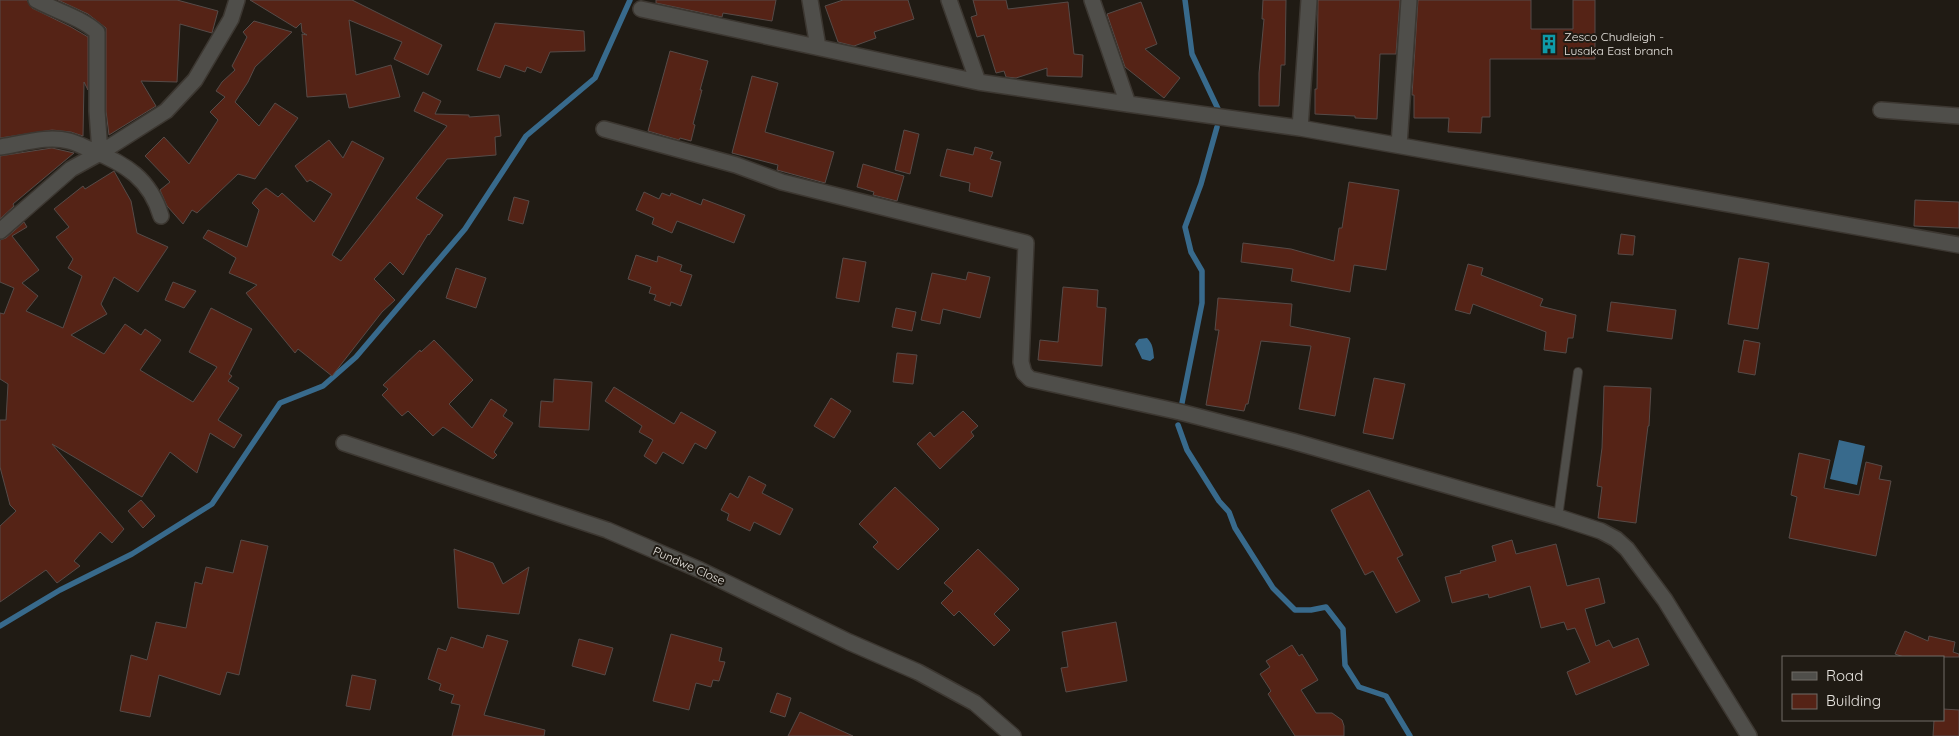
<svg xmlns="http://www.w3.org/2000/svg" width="1959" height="736" font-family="Quicksand,sans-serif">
<rect width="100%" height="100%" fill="#201b14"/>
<path fill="#386a8c" d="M1147 338C1153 344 1153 349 1154 358L1150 361 1142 359 1135 344 1139 339Z
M1839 440 1865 446 1857 485 1830 479Z"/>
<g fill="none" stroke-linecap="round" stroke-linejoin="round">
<path stroke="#386a8c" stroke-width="5.5" d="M1185 0 1192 54 1219 111
M1182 403 1202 303V271L1191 252 1185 227 1201 184 1217 127
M1178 425 1187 450 1219 501 1229 512 1235 528 1273 588 1295 610H1311L1326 607 1343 629 1345 665 1359 687 1386 696 1410 736
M0 626 60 590 132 554 212 504 280 403 323 386 356 357 465 229 526 136 595 78 630 0"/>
</g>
<path fill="#552316" stroke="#564b48" d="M0 0H27L32 8 71 27 88 37V90L84 82 83 136 71 132 52 130 0 138Z
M58 0H177L218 11 212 33 180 24 177 82 141 81 156 106 109 135 106 111V28L88 14Z
M250 0H352L442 45 428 75 394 59 402 42 349 20 356 75 391 65 400 97 349 108 346 94 307 97 302 34 307 35 302 32 301 23 296 28Z
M656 0H776L772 21 723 13 722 17 656 3Z
M843 0H908L914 19 874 32 876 38 854 46 838 42 825 6Z
M973 0H1006L1008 9 1068 2 1074 54 1083 55 1082 77 1047 76V68L1016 78 1006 77 1004 71 996 73 984 35 977 37 971 17 977 15Z
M1263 0H1286L1285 65H1281L1279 106H1259V73L1264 19H1262Z
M1318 0H1400L1396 54H1380L1377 119 1355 118V116L1315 114V89H1317Z
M1418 0H1531V29H1573V0H1595V59H1490V117H1482L1481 133 1448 132 1449 118H1414V95H1412Z
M1141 2 1157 44 1145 49 1180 78 1164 98 1125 67 1107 14Z
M254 21 292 32 255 67 248 82 235 102 259 126 275 103 298 118 255 179 238 174 197 213 192 210 183 224 167 206 160 190 170 182 145 156 164 137 189 164 218 120 210 112 225 97 216 91 222 82 235 70 232 66 247 37 243 32Z
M495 23 584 31 585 51 550 52 541 73 527 67 525 72 505 65 500 78 477 70Z
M670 51 708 61 700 90H702L693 124 695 125 691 141 680 138 679 140 648 131Z
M752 76 778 83 765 132 834 152 825 183 777 170 778 165 732 153Z
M423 92 441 101 435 114 469 115V117L499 115 501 136 495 137 496 155 447 159 416 198 443 215 429 235 428 234 403 275 390 262 374 279 395 300 382 312 332 376 298 349 295 353 246 293 257 285 229 273 236 258 203 238 208 230 247 247 259 210 252 203 260 193 266 188 278 197 282 193 314 222 332 194 310 180 307 182 295 166 329 140 343 158 352 141 384 158 332 255 341 261 447 126 414 111Z
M904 130 919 134 910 174 895 170Z
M975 147 993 152 990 159 1001 162 992 197 969 191 970 183 940 176 947 149 973 155Z
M52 148 74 153 13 204 14 206 0 219V156Z
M863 164 904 176 897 201 873 195 874 192 857 187Z
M114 171 131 201 137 233 168 247 138 292 114 277 101 304 107 314 71 335 104 354 125 324 141 335 145 329 161 340 140 370 193 402 217 367 189 352 211 308 252 329 229 374 232 376 228 381 239 388 218 420 242 435 234 448 210 433 197 473 170 452 142 497 52 444 124 529 112 543 100 532 74 561 80 566 57 583 46 570 0 602V526L16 511 10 505 0 467V420H6L8 384 0 379V313L4 314 14 288 0 282V240L6 238 24 222 27 227 12 236 39 270 22 283 38 296 26 311 63 328 82 276 68 268 73 259 56 237 69 227 54 209 83 186 85 189Z
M1349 182 1399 190 1386 270 1354 265 1350 292 1291 281 1293 269 1241 262 1243 243 1291 249 1334 261 1339 228H1342Z
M644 192 659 199 662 193 670 196 671 193 701 205 703 199 745 215 734 243 677 221 672 233 652 224 654 218 636 210Z
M514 197 529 201 523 224 508 220Z
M1915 200 1959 202V228L1914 226Z
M1621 234 1635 236 1633 255 1618 254Z
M636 255 657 262 658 256 682 265 680 271 692 275 681 306 671 302 670 306 654 300 656 295 649 293 651 287 628 279Z
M843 258 866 262 859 302 836 298Z
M1739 258 1769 263 1758 329 1728 324Z
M1468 264 1483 268 1481 275 1543 299 1540 306 1576 315 1573 338H1568L1566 353 1544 350 1546 332 1473 304 1470 314 1455 310Z
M456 268 486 278 476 308 446 298Z
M968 272 990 277 980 318 943 309 940 324 921 320 932 273 966 280Z
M173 282 196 291 184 308 165 300Z
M1063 287 1098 290 1097 307 1106 308 1102 366 1038 360 1040 340 1058 342Z
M1218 298 1292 304 1290 326 1350 338 1335 416 1299 409 1311 346 1261 341 1248 404H1246L1244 411 1206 405 1219 330H1215Z
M1611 302 1676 310 1672 339 1607 331Z
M896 308 916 312 912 331 892 327Z
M434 340 473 380 449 404 472 428 491 399 507 410 503 416 513 423 494 452 497 455 493 459 443 427 433 436 408 411 402 416 382 395 388 389 383 385 420 350 421 352Z
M1744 340 1760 343 1755 375 1738 372Z
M897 353 917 355 913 384 893 382Z
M1374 378 1405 384 1393 439 1363 433Z
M554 379 592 382 589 430 539 427 541 401 553 402Z
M1604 386 1651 388 1649 426H1648L1636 523 1598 518 1602 487 1597 486 1602 448Z
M614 387 674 424 681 412 716 432 706 449 695 443 683 464 663 452 656 464 644 456 653 440 639 432 642 426 605 401Z
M831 398 851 411 834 438 814 426Z
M963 411 978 426 971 432 974 436 940 469 917 444 930 432 934 437Z
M1799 453 1830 460 1824 488 1859 495 1866 462 1882 466 1879 479 1891 481 1876 556 1789 538 1797 497 1791 495Z
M749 476 766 485 762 493 793 509 780 535 754 522 750 531 727 520 729 514 721 510 730 493 738 498Z
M895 487 939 529 898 570 873 547 878 542 859 524Z
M1369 490 1403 555 1397 558 1420 601 1396 613 1373 571 1365 575 1331 510Z
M141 500 155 516 143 528 128 511Z
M241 540 268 546 239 675 227 672 220 695 159 675 150 717 120 711 131 655 147 660 156 622 186 628 195 582 202 584 206 567 233 573Z
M1512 540 1516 554 1556 544 1567 586 1599 578 1605 603 1585 609 1596 646 1609 640 1613 648 1638 638 1649 665 1576 695 1567 672 1590 662 1575 628 1567 630 1564 622 1541 628 1530 586 1489 598 1488 594 1452 603 1445 577 1461 573 1460 571 1496 561 1492 546Z
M454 549 493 563 503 584 529 567 519 614 458 608Z
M978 549 1019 589 994 614 1010 630 994 646 959 611 954 616 941 603 953 591 944 583Z
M1116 622 1127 681 1066 692 1061 668 1068 667 1062 632Z
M1905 631 1928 641 1929 636 1955 642 1953 652 1959 654V657H1904L1895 654Z
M671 634 722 648 719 661 725 662 719 681 713 680 711 687 696 683 689 710 653 701Z
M487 635 508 641 484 715 545 730 544 736H452L460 705 451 703 454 695 439 690 441 684 428 679 438 648 446 651 451 637 483 648Z
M579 639 613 648 605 675 572 666Z
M1292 645 1299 656 1302 654 1318 680 1301 690 1316 713H1332L1342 720 1344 726V736H1295L1268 694 1271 691 1260 674 1270 667 1266 661Z
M352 675 376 680 370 710 346 706Z
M777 693 791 698 785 717 770 712Z
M1943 709 1959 710V736H1933L1934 720H1943Z
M800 712 853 736H788Z"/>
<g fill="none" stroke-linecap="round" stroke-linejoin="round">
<defs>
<path id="service" d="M1558 517 1578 372"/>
<path id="minor" d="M36 0C56 11 80 17 97 32V111L100 153
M810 0 818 47
M949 0 978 82
M1092 0 1128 104
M641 9 978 82 1128 104 1300 128 1959 245
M1881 110 1959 116
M1300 128 1309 0
M604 129 736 165 782 182 1026 243 1021 362 1024 373 1030 379 1180 412 1292 441 1558 517 1601 531 1616 539 1627 549 1665 600 1749 736
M1399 145 1409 0
M0 147C22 144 47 135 69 141 77 143 84 147 91 150 126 164 150 179 161 216
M0 231 71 169 100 153 166 111 195 80 231 19 237 0
M344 443 607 530 700 570 849 642 918 672 975 703 1013 736"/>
</defs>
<use href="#service" stroke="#3c3731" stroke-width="10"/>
<use href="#minor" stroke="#3c3731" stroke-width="18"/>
<use href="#service" stroke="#4f4e4a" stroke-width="8"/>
<use href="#minor" stroke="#4f4e4a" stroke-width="15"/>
</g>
<defs>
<symbol id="building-bare" viewBox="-9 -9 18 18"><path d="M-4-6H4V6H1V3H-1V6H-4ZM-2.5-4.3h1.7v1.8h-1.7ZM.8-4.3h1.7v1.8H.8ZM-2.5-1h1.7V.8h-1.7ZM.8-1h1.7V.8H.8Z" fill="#0f9aa8" stroke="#201b14" stroke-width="2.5" paint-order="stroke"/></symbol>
</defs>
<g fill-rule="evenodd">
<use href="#building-bare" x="1535" y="30" width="28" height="28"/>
</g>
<g text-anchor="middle" stroke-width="4" stroke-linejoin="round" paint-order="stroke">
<g font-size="12" fill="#e8e5e0" stroke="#201b14" text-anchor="start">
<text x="1564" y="41">Zesco Chudleigh -<tspan x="1564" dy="14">Lusaka East branch</tspan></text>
</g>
<g font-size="12" fill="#e8e5e0" stroke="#201b14">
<text transform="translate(689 566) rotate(24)" y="4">Pundwe Close</text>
</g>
</g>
<rect x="1782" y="656" width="162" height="65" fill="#201b14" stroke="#706c66"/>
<rect x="1792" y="672" width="25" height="8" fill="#4f4e4a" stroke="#706c66"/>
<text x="1826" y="681" font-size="15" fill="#e8e5e0">Road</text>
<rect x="1792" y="694" width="25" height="15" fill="#552316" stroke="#706c66"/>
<text x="1826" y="706" font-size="15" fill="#e8e5e0">Building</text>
</svg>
